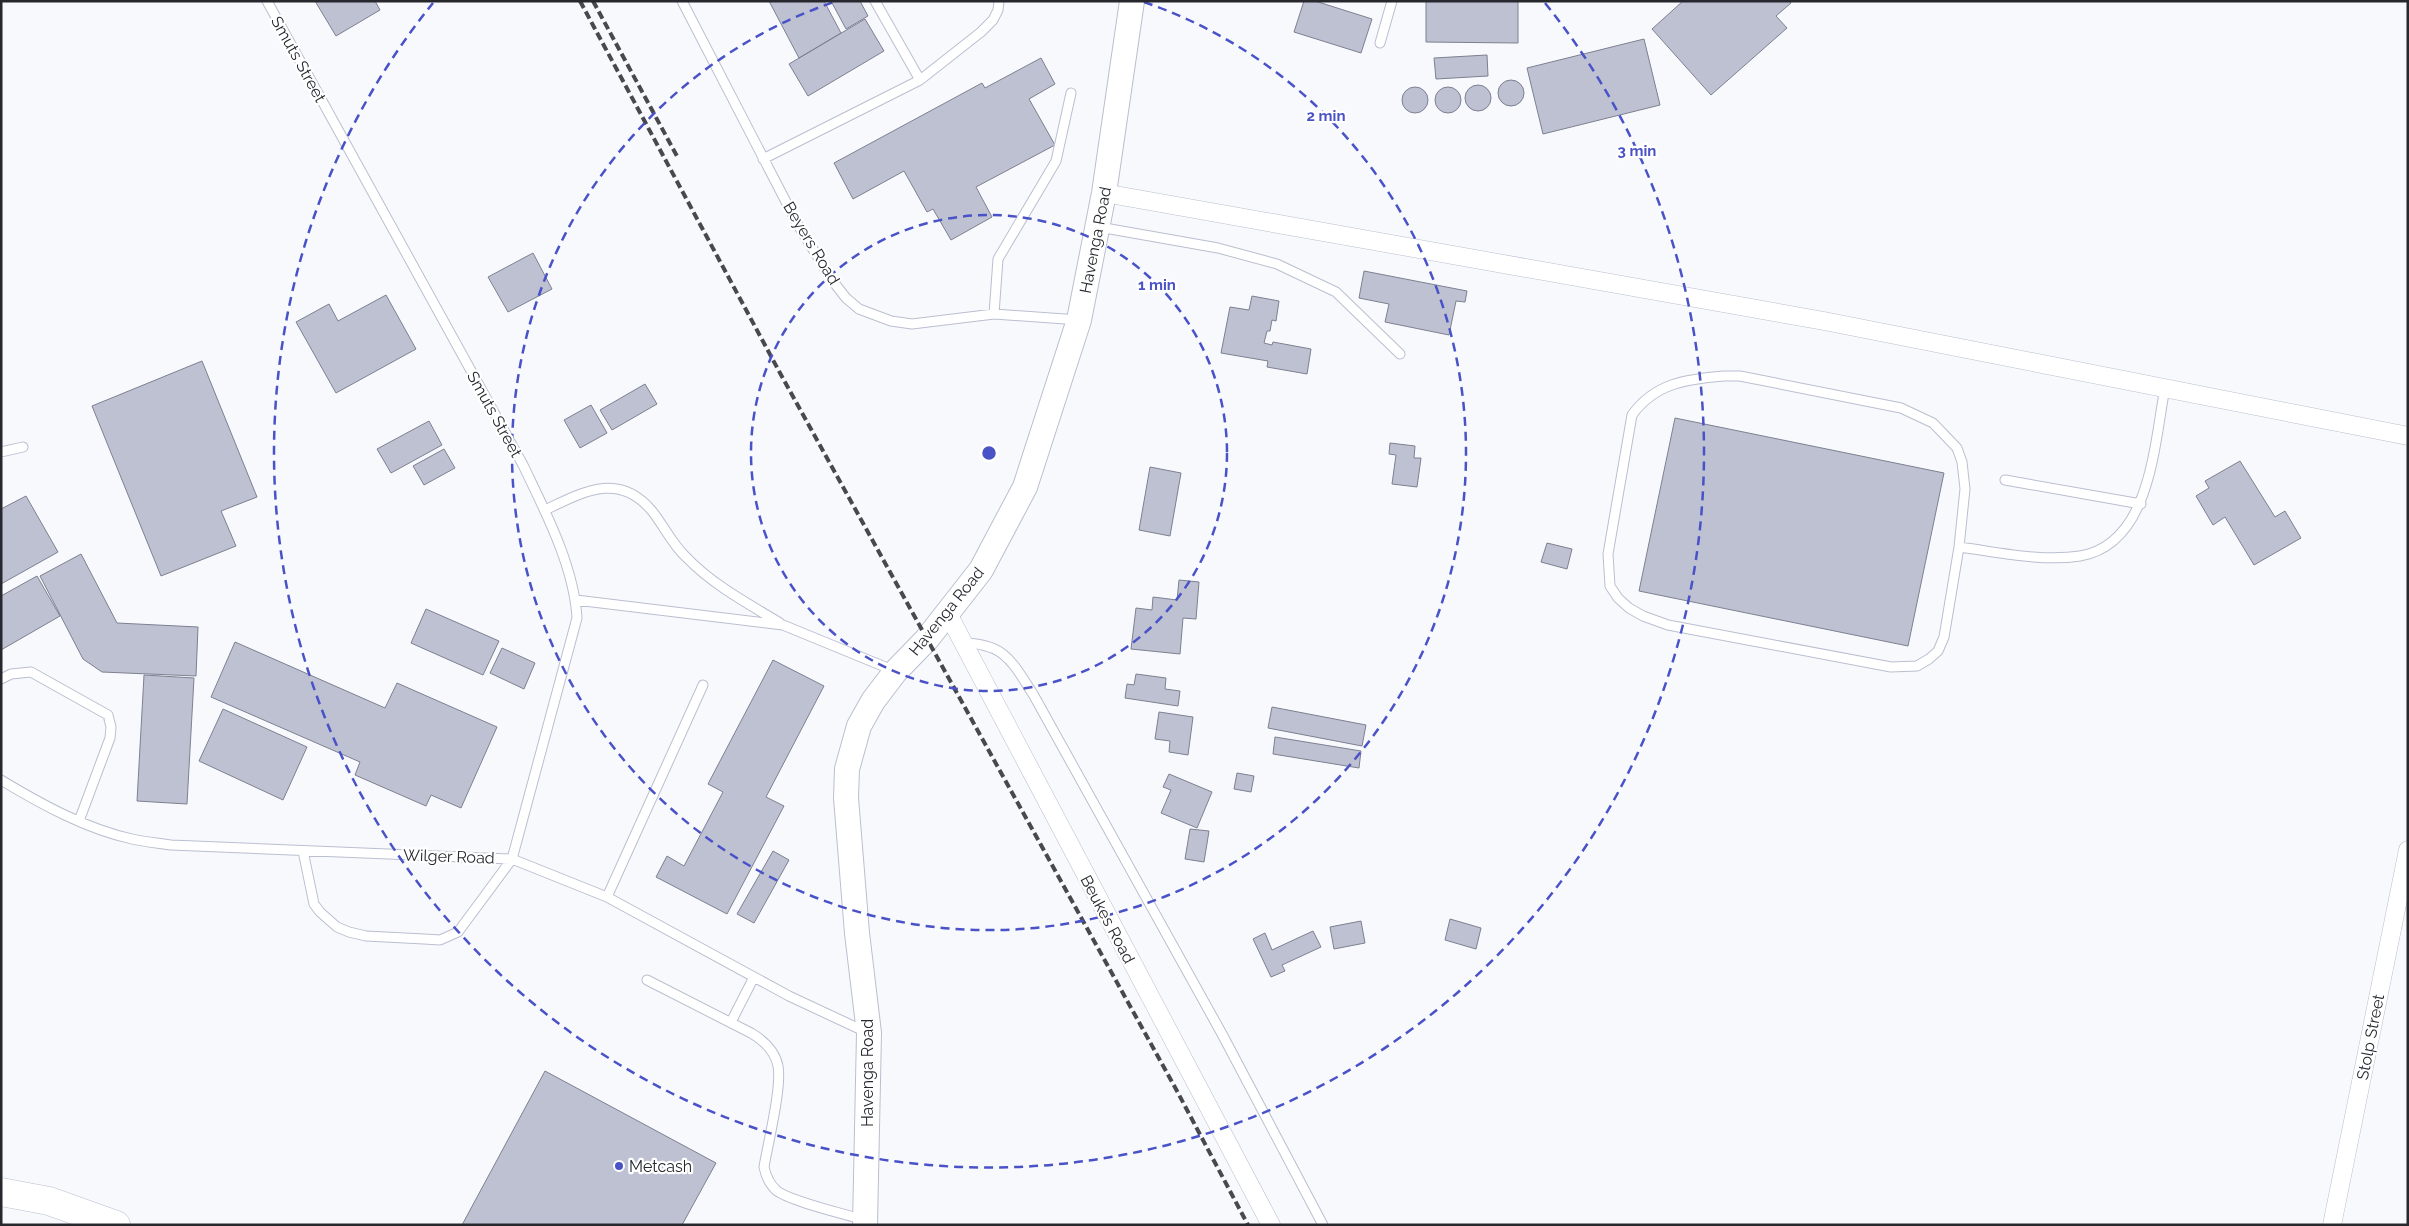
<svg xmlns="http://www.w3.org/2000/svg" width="2409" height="1226" font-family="Raleway,sans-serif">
<rect width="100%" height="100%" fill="#f8f9fd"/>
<path fill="#bdc1d2" stroke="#7c8090" d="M315 1H375L380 10 336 36Z
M769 1H824L841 33 799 58Z
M831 1H860L868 16 846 29Z
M1304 1H1315L1372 19 1361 53 1294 32Z
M1426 1H1518V43L1426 42Z
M1683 1H1790L1791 3 1776 16 1787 28 1711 95 1652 29Z
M865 19 884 51 808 96 789 64Z
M1644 39 1660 105 1543 134 1527 68Z
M1487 55 1488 76 1436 79 1434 58Z
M1041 58 1055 84 1029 99 1055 145 976 187 992 217 951 240 933 209 927 212 904 171 853 199 834 163 982 83 985 88Z
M1498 93a13 13 0 1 1 26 0a13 13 0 1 1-26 0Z
M1465 98a13 13 0 1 1 26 0a13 13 0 1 1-26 0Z
M1402 100a13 13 0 1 1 26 0a13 13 0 1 1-26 0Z
M1435 100a13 13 0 1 1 26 0a13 13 0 1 1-26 0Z
M533 253 552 289 508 312 488 277Z
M1364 271 1467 291 1465 302 1456 301 1449 335 1385 322 1389 304 1359 298Z
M386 295 416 349 336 393 296 322 329 304 338 321Z
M1252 296 1279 301 1276 321 1272 320 1270 331H1267L1264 343 1272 345 1273 342 1311 349 1307 374 1267 367 1268 361 1221 353 1230 307 1249 310Z
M202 361 257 497 221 511 236 546 161 576 92 406Z
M645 384 657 404 612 430 600 410Z
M591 405 607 433 580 448 564 420Z
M1675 418 1944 473 1908 646 1639 591Z
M429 421 442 445 391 473 377 449Z
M1390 443 1415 446 1414 458H1421L1417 487 1392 484 1396 455 1389 454Z
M444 449 455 468 424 485 413 466Z
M2240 461 2275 517 2285 511 2301 538 2254 565 2225 517 2213 525 2196 496 2209 488 2205 481Z
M1150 467 1181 473 1170 536 1139 530Z
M26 496 58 552 1 584V509Z
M1547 543 1572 549 1567 569 1541 562Z
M81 554 117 623 198 627 196 676 102 672 83 659 40 576Z
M37 576 60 616 1 650V596Z
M1179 580 1199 582 1196 619 1183 618 1180 654 1131 649 1136 608 1152 610 1153 597 1177 600Z
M426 609 499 641 483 675 411 643Z
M235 642 385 708 397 683 497 727 461 808 431 795 426 806 355 775 360 762 211 697Z
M502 648 535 663 524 689 490 673Z
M773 660 824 686 766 797 784 806 727 914 656 877 667 856 684 866 723 792 708 784Z
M1136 674 1166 678 1165 689 1180 691 1178 706 1125 698 1127 684 1134 685Z
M144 675 194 678 187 804 137 801Z
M1272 707 1366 725 1362 746 1268 728Z
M223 709 307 747 283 800 199 761Z
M1159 712 1193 717 1188 755 1169 752 1170 741 1155 739Z
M1275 737 1361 751 1359 768 1273 754Z
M1237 773 1254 776 1251 792 1234 789Z
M1169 774 1212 792 1197 828 1161 813 1171 790 1163 787Z
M1190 829 1209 831 1204 862 1185 859Z
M773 851 789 860 754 923 737 914Z
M1450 919 1481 928 1476 949 1445 940Z
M1361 921 1365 943 1334 949 1330 927Z
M1313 931 1321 947 1282 965 1285 971 1271 977 1253 939 1265 933 1272 950Z
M545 1071 716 1163 682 1225H462Z"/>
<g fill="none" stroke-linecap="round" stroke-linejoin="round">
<defs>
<path id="lane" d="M267 1 523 465C545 511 574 566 577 618L512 859 458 932 440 940 424 939 366 936 349 932 337 927 320 912 314 904 303 851
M682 1 798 225 832 280 846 298 859 309 891 321 912 324 994 314 1079 320
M875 1 920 80
M1380 43 1392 1
M763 159 920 80 981 32 993 20 998 10 999 1
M1099 227 1218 248 1277 264 1336 292 1400 354
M994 314 998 259 1056 161 1071 93
M1724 376H1740L1901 408 1933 423 1957 448 1962 462 1965 489 1959 547 1944 637 1938 651 1929 659 1917 666 1891 667 1668 625 1643 616 1629 608 1618 598 1610 586 1608 554 1632 415C1655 383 1687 379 1724 376Z
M1 452 23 447
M2005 480 2141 504
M545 510C583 492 619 471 652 511 664 526 672 544 686 557 713 585 747 603 780 623
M1959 547C1998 552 2041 562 2080 556 2151 544 2154 444 2165 388
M576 600 783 625 895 671
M962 643C1005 643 1012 662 1033 694L1222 1034 1323 1225
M1 679 11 674 31 672 108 715 111 727 110 738 79 821
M1 780C41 804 86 829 132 839 145 842 158 843 171 845L512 859 607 897 789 996 866 1032
M607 897 703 685
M647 980 751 1033C763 1040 775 1051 778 1066 782 1087 768 1143 764 1167 766 1177 769 1184 777 1191 790 1201 845 1214 864 1220
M731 1022 754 977"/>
<path id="street" d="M1104 193 1824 321 2408 436
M947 612 1271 1225
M2332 1225 2408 850"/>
<path id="secondary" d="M865 1225 869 1033 857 933 846 798 847 769 859 726 873 701 895 672 927 639 981 570 1025 487 1079 320 1104 193 1132 1"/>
<path id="highway" d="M1 1192 49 1201 116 1225"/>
</defs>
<use href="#lane" stroke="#babfd0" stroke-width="11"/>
<use href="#street" stroke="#babfd0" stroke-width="19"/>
<use href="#secondary" stroke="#babfd0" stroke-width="26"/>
<use href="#highway" stroke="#babfd0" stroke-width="29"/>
<use href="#lane" stroke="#fff" stroke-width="9"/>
<use href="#street" stroke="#fff" stroke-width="18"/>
<use href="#secondary" stroke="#fff" stroke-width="24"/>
<use href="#highway" stroke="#fff" stroke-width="28"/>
<path stroke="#47494f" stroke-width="4" stroke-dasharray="8 4" stroke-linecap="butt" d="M580 1 780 373 1177 1091 1248 1225
M593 1 678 158"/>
</g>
<g fill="none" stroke="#4952c7" stroke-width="2.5" stroke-dasharray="9 6">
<circle cx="989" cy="453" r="238"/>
<path d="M1144 2A477 477 0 1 1 834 2"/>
<path d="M1545 3A715 715 0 1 1 433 3"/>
</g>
<circle fill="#4952c7" stroke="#fff" stroke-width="2" cx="619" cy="1166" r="5"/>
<g text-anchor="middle" stroke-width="4.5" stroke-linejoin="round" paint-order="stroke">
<g font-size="16" fill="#26282e" stroke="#fff">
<text transform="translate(299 59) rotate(61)" y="6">Smuts Street</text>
<text transform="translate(1095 240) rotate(-79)" y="6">Havenga Road</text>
<text transform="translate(812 243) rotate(59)" y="6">Beyers Road</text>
<text transform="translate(495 414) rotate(61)" y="6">Smuts Street</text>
<text transform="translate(946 611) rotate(-51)" y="6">Havenga Road</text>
<text transform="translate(449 856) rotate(2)" y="6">Wilger Road</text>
<text transform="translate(1108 919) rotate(62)" y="6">Beukes Road</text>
<text transform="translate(2370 1037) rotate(-79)" y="6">Stolp Street</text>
<text transform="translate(867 1073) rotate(-90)" y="6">Havenga Road</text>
</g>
<g font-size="16" fill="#26282e" stroke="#fff" text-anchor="start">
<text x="629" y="1172">Metcash</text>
</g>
</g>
<circle cx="989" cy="453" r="8" fill="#4952c7" stroke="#fff" stroke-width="2.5"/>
<g font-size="15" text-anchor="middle" font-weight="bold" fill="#4952c7" stroke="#fff" stroke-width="4.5" stroke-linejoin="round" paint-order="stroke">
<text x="1326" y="121">2 min</text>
<text x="1637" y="156">3 min</text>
<text x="1157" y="290">1 min</text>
</g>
<rect width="2409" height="1226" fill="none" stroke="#26282e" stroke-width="5"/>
</svg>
